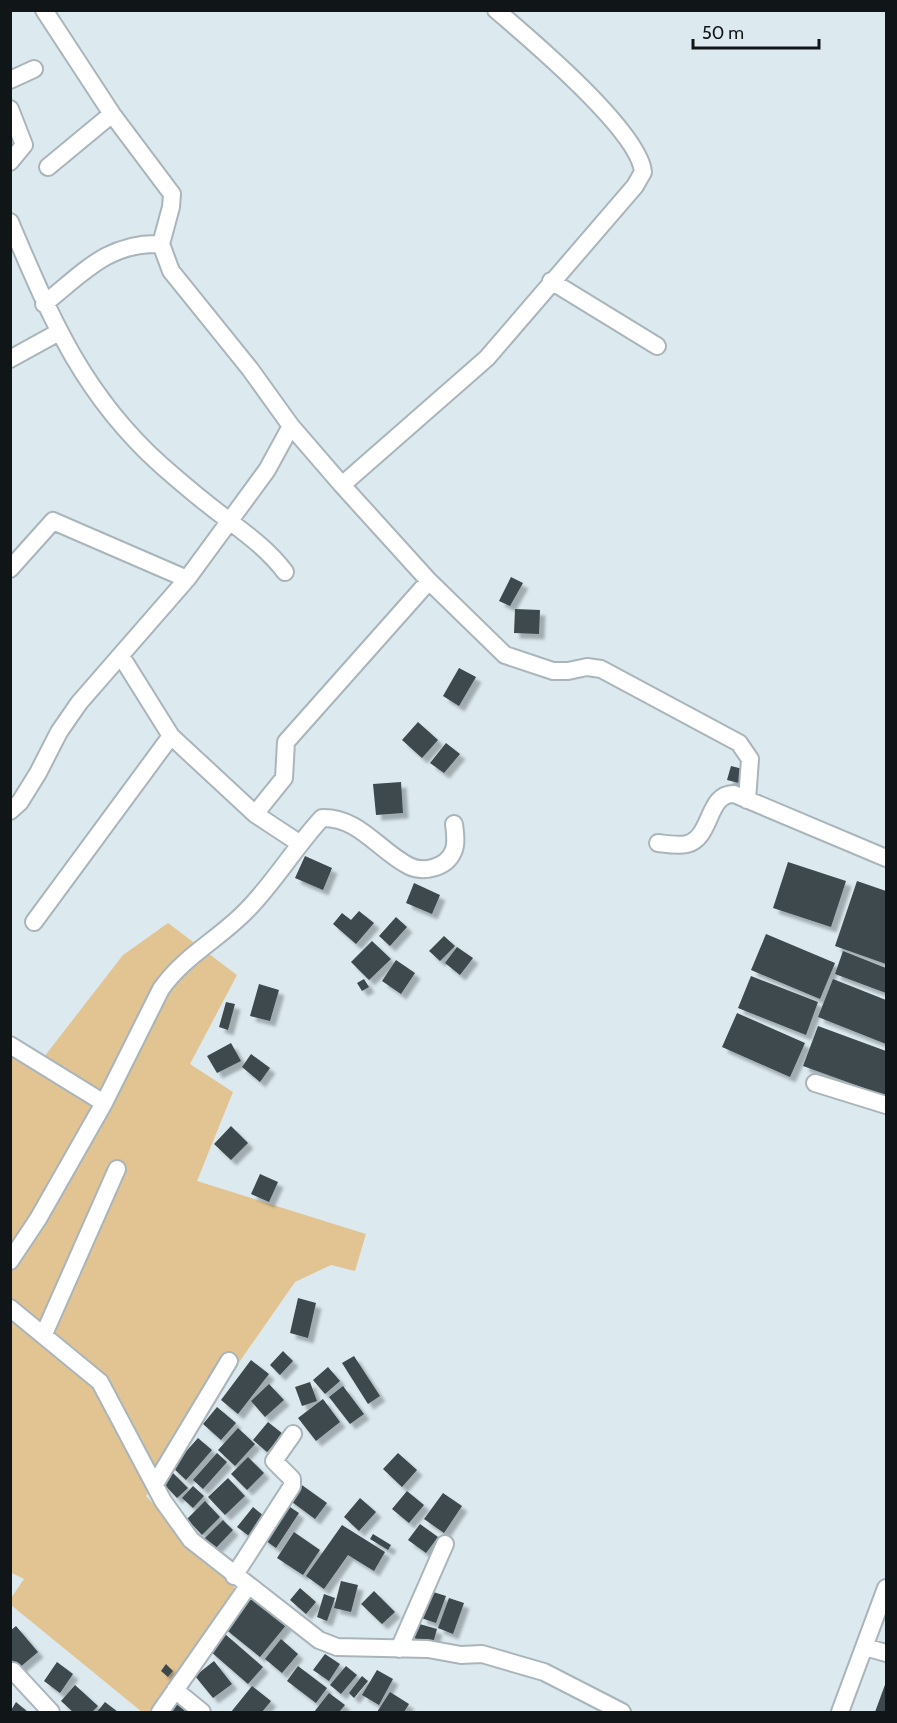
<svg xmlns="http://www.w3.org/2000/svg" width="897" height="1723" font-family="Cabin,sans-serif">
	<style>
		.green { fill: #e1c492 }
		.building { fill: #3d484d; filter: url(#shadow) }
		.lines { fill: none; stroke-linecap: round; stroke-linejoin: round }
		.minor-casing { stroke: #a9b5bb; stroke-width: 20 }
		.minor { stroke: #fff; stroke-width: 16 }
	</style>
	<defs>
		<filter id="shadow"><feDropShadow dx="5.5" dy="5.5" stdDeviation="1.5" flood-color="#0004"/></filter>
	</defs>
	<rect width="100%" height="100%" fill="#dceaf0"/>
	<path class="green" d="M 168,923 L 237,975 L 190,1064 L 233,1092 L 197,1181 L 366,1234 L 355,1271 L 331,1265 L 295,1282 L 146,1496 L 235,1588 L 149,1712 L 142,1712 L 11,1605 L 11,1598 L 24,1579 L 10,1572 L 10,1040 L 44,1057 L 123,955 Z"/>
	<path class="building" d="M 511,577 L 523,583 L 510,606 L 499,601 Z
		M 515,609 L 540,610 L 539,634 L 514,633 Z
		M 459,668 L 476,677 L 459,706 L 443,696 Z
		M 418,722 L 438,740 L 422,758 L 402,740 Z
		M 446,743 L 460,754 L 444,773 L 430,763 Z
		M 731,766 L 743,769 L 739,783 L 727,780 Z
		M 401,782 L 403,813 L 376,815 L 373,784 Z
		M 305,856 L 332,868 L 323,890 L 295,878 Z
		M 788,862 L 846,881 L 831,927 L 773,908 Z
		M 857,881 L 886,891 L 886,964 L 835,946 Z
		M 414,883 L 440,895 L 432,914 L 406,903 Z
		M 359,911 L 374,923 L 356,944 L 333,924 L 342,913 L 351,920 Z
		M 396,917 L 407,927 L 390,946 L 379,936 Z
		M 766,934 L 835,963 L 820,999 L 751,970 Z
		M 444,936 L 455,946 L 440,961 L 429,951 Z
		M 372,941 L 391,959 L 369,980 L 351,962 Z
		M 457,947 L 473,958 L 460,975 L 445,963 Z
		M 843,951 L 886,968 L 886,993 L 835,974 Z
		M 396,960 L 415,973 L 401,994 L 382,981 Z
		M 751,976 L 818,1002 L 806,1035 L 738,1008 Z
		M 364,979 L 369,987 L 362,991 L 357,983 Z
		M 833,979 L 886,1000 L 886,1044 L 818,1017 Z
		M 259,984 L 279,990 L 270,1021 L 250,1016 Z
		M 226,1002 L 235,1004 L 228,1030 L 219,1027 Z
		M 737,1013 L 805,1043 L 790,1077 L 722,1047 Z
		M 818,1026 L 886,1051 L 886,1096 L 803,1066 Z
		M 231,1043 L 241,1061 L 217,1073 L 207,1056 Z
		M 251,1054 L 270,1068 L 260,1082 L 242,1067 Z
		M 231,1126 L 248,1143 L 231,1160 L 214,1144 Z
		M 260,1174 L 278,1182 L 269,1202 L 251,1194 Z
		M 298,1298 L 316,1303 L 308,1338 L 290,1333 Z
		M 283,1351 L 293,1361 L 280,1375 L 270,1365 Z
		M 354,1356 L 380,1396 L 368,1404 L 342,1363 Z
		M 251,1360 L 269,1374 L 238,1414 L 221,1400 Z
		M 328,1367 L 340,1381 L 325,1394 L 313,1380 Z
		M 310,1382 L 317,1401 L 302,1406 L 295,1387 Z
		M 269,1384 L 284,1400 L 265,1417 L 251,1401 Z
		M 343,1386 L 364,1414 L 350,1424 L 329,1397 Z
		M 323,1399 L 340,1422 L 316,1441 L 298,1418 Z
		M 217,1407 L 236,1423 L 221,1440 L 203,1424 Z
		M 268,1422 L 283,1434 L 267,1452 L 253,1440 Z
		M 238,1428 L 255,1444 L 235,1466 L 218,1450 Z
		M 198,1438 L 212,1450 L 186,1480 L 172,1467 Z
		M 217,1453 L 227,1462 L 203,1489 L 193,1480 Z
		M 398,1453 L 417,1470 L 402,1487 L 383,1469 Z
		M 248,1457 L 264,1473 L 247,1490 L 231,1474 Z
		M 171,1471 L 188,1488 L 177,1498 L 161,1481 Z
		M 228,1478 L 245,1496 L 225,1515 L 208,1497 Z
		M 299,1483 L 327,1503 L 315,1519 L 288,1499 Z
		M 193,1486 L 204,1496 L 193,1508 L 182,1498 Z
		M 407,1491 L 424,1505 L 409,1523 L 392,1509 Z
		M 443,1493 L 462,1506 L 444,1533 L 424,1519 Z
		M 360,1498 L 376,1512 L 359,1531 L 344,1517 Z
		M 205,1501 L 220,1517 L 202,1535 L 187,1519 Z
		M 284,1503 L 299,1513 L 276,1548 L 262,1538 Z
		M 253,1507 L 265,1517 L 249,1536 L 237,1527 Z
		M 223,1520 L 233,1530 L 214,1550 L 203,1540 Z
		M 420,1524 L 438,1537 L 426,1553 L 408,1540 Z
		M 342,1525 L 385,1552 L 374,1571 L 348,1555 L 324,1589 L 306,1576 Z
		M 294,1532 L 320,1550 L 303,1575 L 277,1558 Z
		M 373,1534 L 391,1545 L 388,1550 L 370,1539 Z
		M 341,1581 L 358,1585 L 351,1612 L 334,1608 Z
		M 300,1588 L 316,1602 L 306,1614 L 290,1600 Z
		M 374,1591 L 395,1612 L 382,1624 L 361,1604 Z
		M 430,1591 L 446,1596 L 436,1623 L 421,1618 Z
		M 324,1594 L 335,1598 L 327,1621 L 317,1617 Z
		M 251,1595 L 287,1624 L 260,1657 L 224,1628 Z
		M 449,1598 L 464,1603 L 453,1634 L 438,1628 Z
		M 416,1623 L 437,1629 L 433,1643 L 413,1638 Z
		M 16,1626 L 38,1652 L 19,1668 L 10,1658 L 10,1631 Z
		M 225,1634 L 263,1667 L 248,1684 L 210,1651 Z
		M 281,1639 L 298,1654 L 282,1673 L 265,1659 Z
		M 325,1654 L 340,1664 L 329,1681 L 313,1670 Z
		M 214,1661 L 232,1684 L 213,1698 L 195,1676 Z
		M 57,1662 L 73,1674 L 60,1693 L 44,1681 Z
		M 166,1664 L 173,1671 L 168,1677 L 161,1671 Z
		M 298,1666 L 327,1688 L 316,1703 L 287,1681 Z
		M 346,1666 L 357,1675 L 341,1694 L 330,1685 Z
		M 377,1670 L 393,1679 L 379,1705 L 362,1695 Z
		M 362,1676 L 368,1681 L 354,1698 L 349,1693 Z
		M 886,1682 L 886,1712 L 875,1712 Z
		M 75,1685 L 98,1706 L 92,1712 L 73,1712 L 61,1701 Z
		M 252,1686 L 271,1701 L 262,1712 L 231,1712 Z
		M 390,1692 L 409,1704 L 404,1712 L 377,1712 Z
		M 329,1693 L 345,1705 L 339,1712 L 314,1712 Z
		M 16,1702 L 28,1712 L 10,1712 Z
		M 105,1702 L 118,1712 L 97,1712 Z
		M 174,1702 L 187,1712 L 164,1712 Z"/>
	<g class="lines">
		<g class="minor-casing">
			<path id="minor" d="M 44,10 L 112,114 L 172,194 L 171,207 L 161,244 L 171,271 L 250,369 L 291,426 L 342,485 L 429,581 L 505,655 L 553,671 L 568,671 L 587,667 L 601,669 L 739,743 L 750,759 L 747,800
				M 10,80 L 34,69
				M 10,109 L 24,145 L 10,162
				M 48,167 L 112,114
				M 10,222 C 50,316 82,394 161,465 C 177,479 193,493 210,506 C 236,527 265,545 285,572
				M 551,281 L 657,346
				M 44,304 C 83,273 108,242 161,244
				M 10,359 L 59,332
				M 342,485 L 487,358 L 635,186 L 643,172 C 639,131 529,38 496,10
				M 10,569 L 53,521 L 187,579
				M 121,656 L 171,736 L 255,814 L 299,843
				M 10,811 L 20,802 L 38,773 L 59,732 L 79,703 L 187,579 L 267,470 L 291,426
				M 255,814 L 284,778 L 286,742 L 429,581
				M 658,843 C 667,844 678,846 687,844 C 712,838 707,793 734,794 L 886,858
				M 34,922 L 171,736
				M 10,1045 L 104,1103
				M 815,1083 L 886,1105
				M 10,1261 L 38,1219 L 104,1103 L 161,989 C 184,956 219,939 246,911 C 274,883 295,847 322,818 C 359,817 378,850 409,866 C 423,873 446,868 453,852 C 457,844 455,833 454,824
				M 10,1308 L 100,1382 L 163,1501 L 191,1540 L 319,1640 L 337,1647 L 428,1649 L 461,1655 L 482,1654 L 544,1672 L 622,1712
				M 44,1334 L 117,1169
				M 155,1484 L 229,1361
				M 234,1576 L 292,1486 L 292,1479 L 274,1461 L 293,1434
				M 865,1647 L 886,1653
				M 399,1649 L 445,1544
				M 10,1674 L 13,1671 L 51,1712
				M 175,1690 L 202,1712
				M 160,1712 L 248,1586
				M 840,1712 L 886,1588"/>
		</g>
		<use href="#minor" class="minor"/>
	</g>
	<rect width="897" height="1723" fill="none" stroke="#101517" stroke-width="24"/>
	<path d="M693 39v9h126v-9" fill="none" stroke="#101517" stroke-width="3"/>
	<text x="702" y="39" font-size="18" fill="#101517" stroke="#dceaf0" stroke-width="4.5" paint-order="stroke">50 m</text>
</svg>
